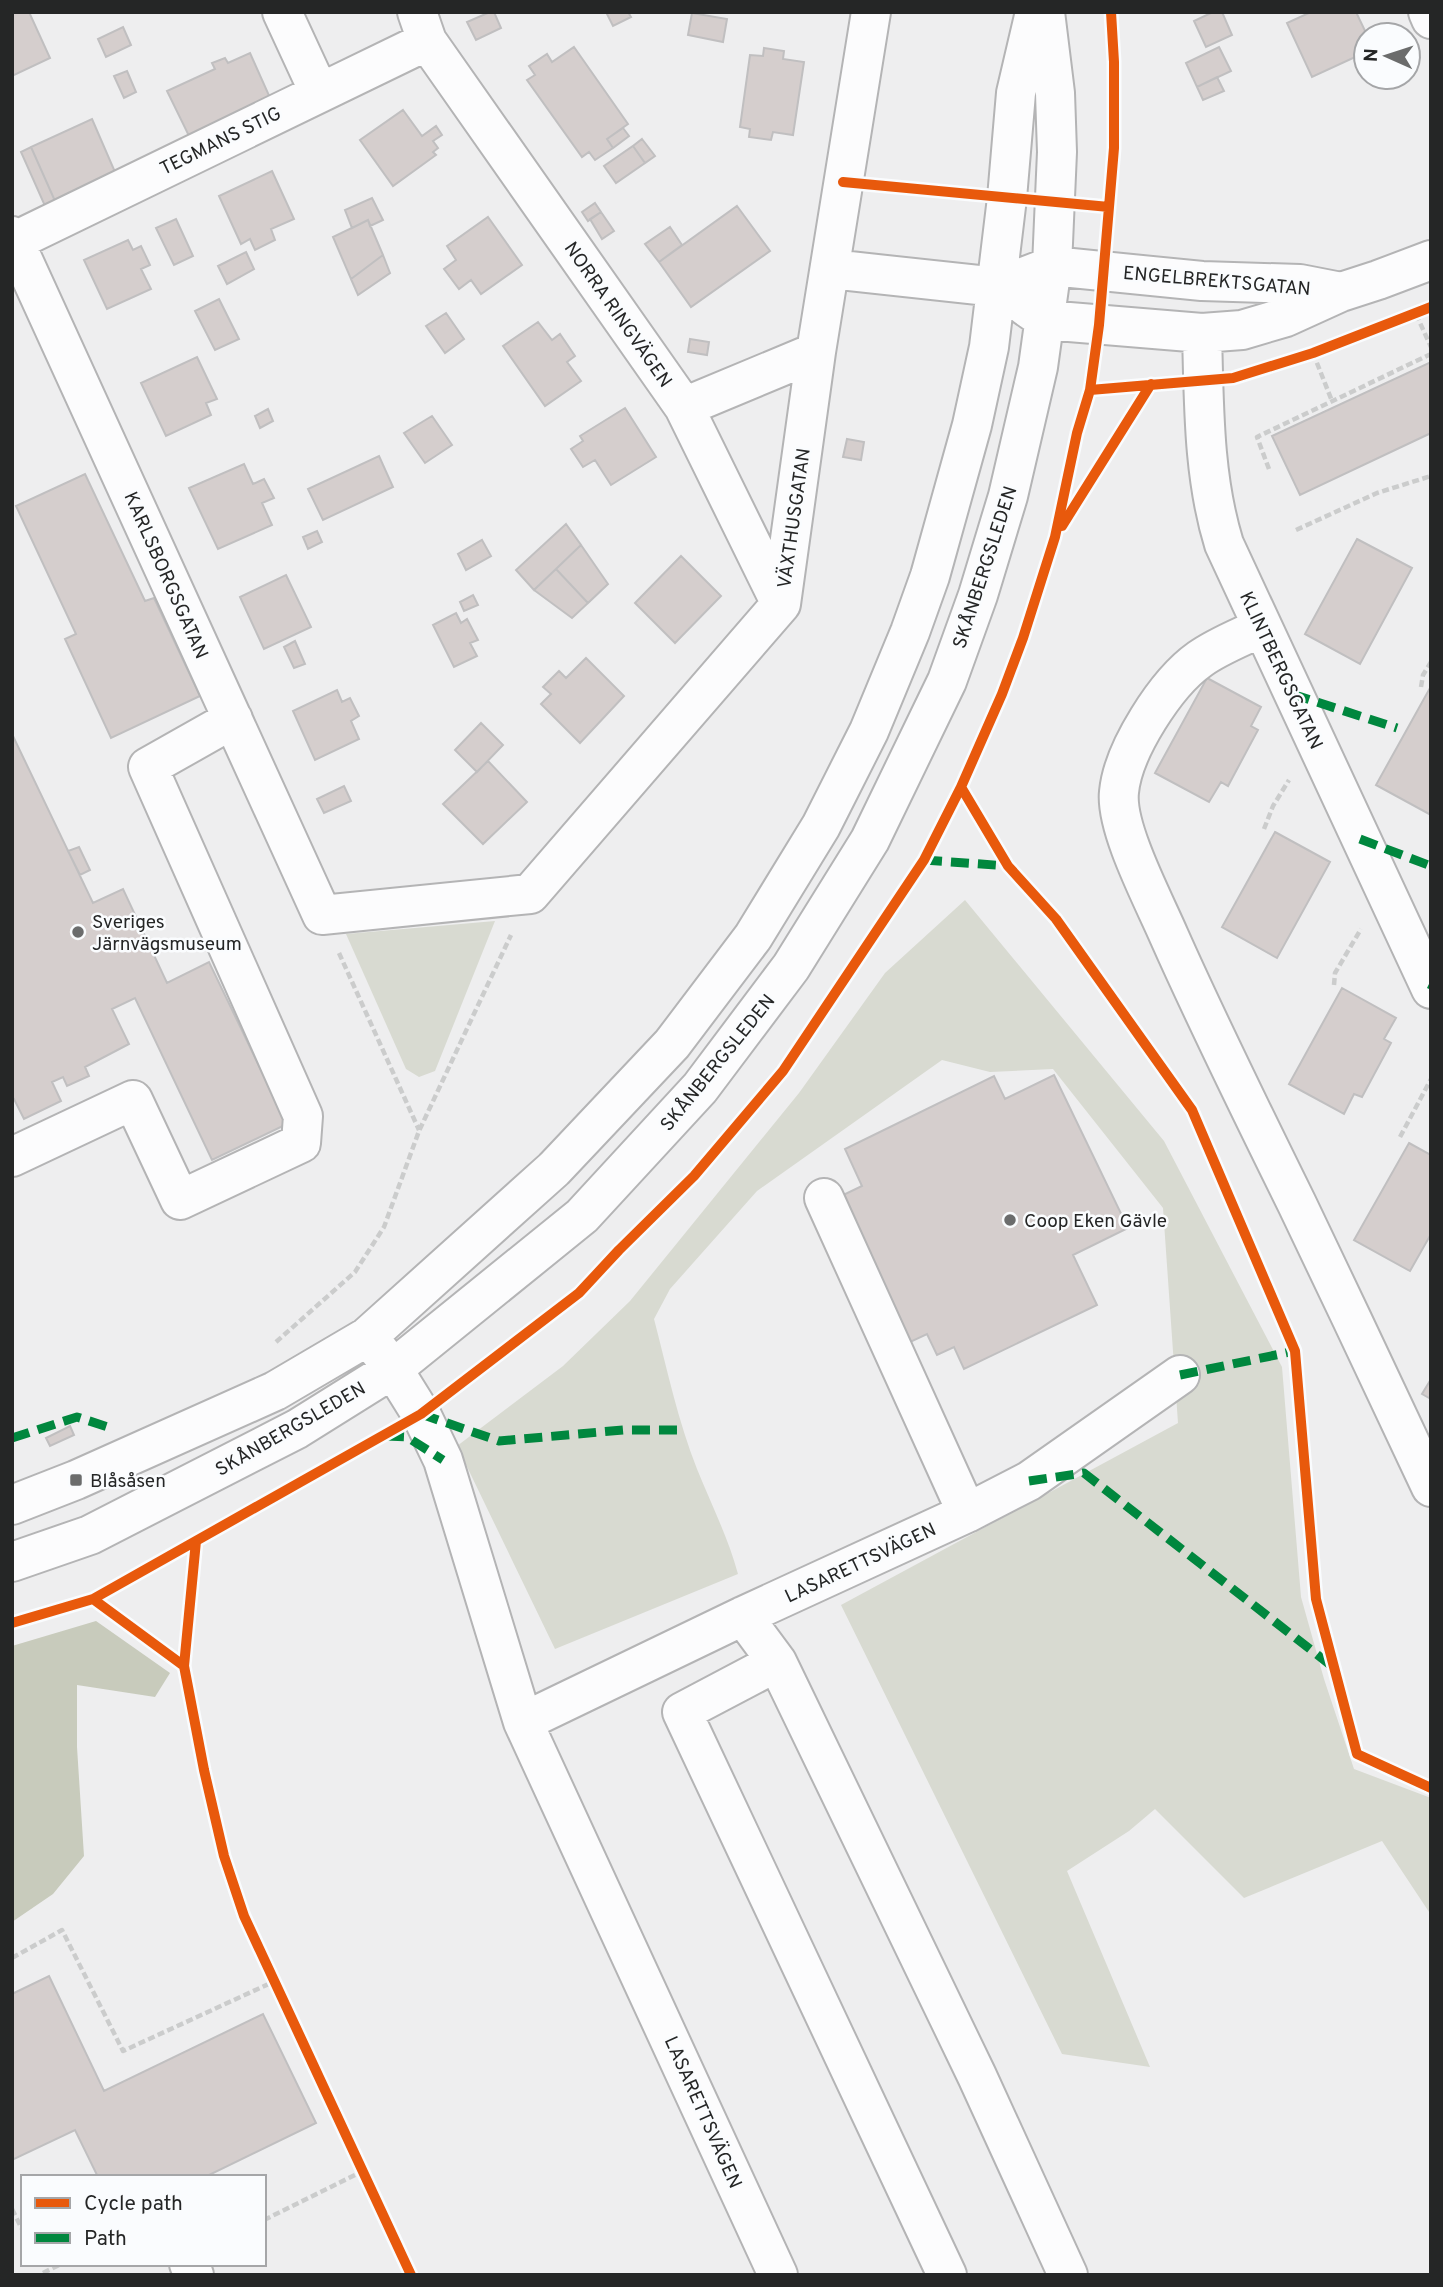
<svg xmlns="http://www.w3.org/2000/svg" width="1443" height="2287" font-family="Overpass,sans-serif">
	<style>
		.green { fill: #d8dad1 }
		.forest { fill: #c8cbbc }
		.building { fill: #d5cecd; stroke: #c0bfc0; stroke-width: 2 }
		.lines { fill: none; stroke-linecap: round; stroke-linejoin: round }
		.minor-casing { stroke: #b4b4b5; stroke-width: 42 }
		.path { stroke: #cbcccc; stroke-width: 4.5; stroke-dasharray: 7 3.5; stroke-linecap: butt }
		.minor { stroke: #fcfcfd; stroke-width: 38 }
		.quiet { stroke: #00873e; stroke-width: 9; stroke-dasharray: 18 9; stroke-linecap: butt }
		.cycleway-casing { stroke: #fafcfe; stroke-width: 15 }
		.cycleway { stroke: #e8590c; stroke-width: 10 }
		.poi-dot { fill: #6b6c6c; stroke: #fafcfe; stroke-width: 2.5 }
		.labels { text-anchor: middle; stroke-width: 5; stroke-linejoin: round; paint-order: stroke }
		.street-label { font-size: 19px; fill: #252626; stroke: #fafcfe }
		.poi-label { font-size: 19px; fill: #252626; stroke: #fafcfe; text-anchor: start }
	</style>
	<rect width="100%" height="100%" fill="#eeeeef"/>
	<path class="green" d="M 965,900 L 1164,1141 L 1282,1367 L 1301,1597 L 1324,1679 L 1354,1769 L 1431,1798 L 1431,1915 L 1382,1841 L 1244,1898 L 1155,1809 L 1129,1831 L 1067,1871 L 1150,2067 L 1062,2054 L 841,1605 L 1178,1423 L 1163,1208 L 1053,1069 L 990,1072 L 942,1060 L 757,1191 L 670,1289 L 654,1319 C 667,1369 678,1421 697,1469 C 711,1504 728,1537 738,1574 L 555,1649 L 457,1446 L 563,1366 L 630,1301 L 799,1093 L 885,973 Z
		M 495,921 L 435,1071 L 419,1077 L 406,1069 L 346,934 Z"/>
	<path class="forest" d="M 96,1621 L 170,1673 L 155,1697 L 77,1685 L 77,1747 L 84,1856 L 53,1894 L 12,1922 L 12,1646 Z"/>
	<path class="building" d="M 12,12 L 29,12 L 50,58 L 12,76 Z
		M 490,12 L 494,12 L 501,28 L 476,40 L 467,22 Z
		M 606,12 L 628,12 L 631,17 L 613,26 Z
		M 1213,12 L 1222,12 L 1232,35 L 1206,47 L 1194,21 Z
		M 1311,12 L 1356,12 L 1367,35 L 1366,52 L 1312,77 L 1287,23 Z
		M 692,13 L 727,19 L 723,42 L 688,35 Z
		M 123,27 L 131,45 L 106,57 L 98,39 Z
		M 574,47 L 628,124 L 607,139 L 613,148 L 595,160 L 589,152 L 582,157 L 527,80 L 535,75 L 529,66 L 547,54 L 552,62 Z
		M 1219,47 L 1231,71 L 1197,87 L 1186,63 Z
		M 764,48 L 784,51 L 783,59 L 804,62 L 793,135 L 773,132 L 771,140 L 749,137 L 750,129 L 740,127 L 750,55 L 763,56 Z
		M 250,53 L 271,100 L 190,138 L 167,91 L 215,69 L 212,63 L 225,58 L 228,63 Z
		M 127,71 L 136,92 L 124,98 L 114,76 Z
		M 1217,77 L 1224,91 L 1203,100 L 1197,87 Z
		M 403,110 L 422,136 L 436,126 L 442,135 L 433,141 L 438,148 L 433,152 L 436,155 L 393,186 L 360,140 Z
		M 92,119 L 115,172 L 55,201 L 31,147 Z
		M 623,128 L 629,136 L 613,148 L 607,139 Z
		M 642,139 L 655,156 L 645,163 L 633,146 Z
		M 633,146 L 645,163 L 616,183 L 604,166 Z
		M 31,147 L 55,201 L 45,206 L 21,152 Z
		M 272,171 L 294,219 L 271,229 L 275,240 L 255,250 L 250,239 L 241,244 L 219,196 Z
		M 372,198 L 383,220 L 370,226 L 368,220 L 352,228 L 345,210 Z
		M 595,203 L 601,212 L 588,221 L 582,212 Z
		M 737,206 L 770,251 L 691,307 L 659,262 Z
		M 601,212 L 614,231 L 602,239 L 590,219 Z
		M 488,217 L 522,265 L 481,294 L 471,280 L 459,289 L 444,269 L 456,260 L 447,246 Z
		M 176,219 L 193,256 L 174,265 L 156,228 Z
		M 368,220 L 383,255 L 351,279 L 333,237 Z
		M 670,227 L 682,245 L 659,262 L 645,244 Z
		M 128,240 L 133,250 L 141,246 L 150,265 L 141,269 L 151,289 L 107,309 L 84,260 Z
		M 246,252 L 254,269 L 227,284 L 218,266 Z
		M 383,255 L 390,273 L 358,295 L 351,279 Z
		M 219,299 L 239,339 L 215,350 L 195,311 Z
		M 446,313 L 464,339 L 445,353 L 426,326 Z
		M 538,322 L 552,340 L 560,334 L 575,356 L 567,362 L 581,381 L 545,406 L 503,346 Z
		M 690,339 L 709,342 L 707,355 L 688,352 Z
		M 197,357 L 217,399 L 206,403 L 211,415 L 166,436 L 141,383 Z
		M 1431,362 L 1431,433 L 1300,495 L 1272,436 Z
		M 625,408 L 656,457 L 611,485 L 595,460 L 583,467 L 571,449 L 583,441 L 580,436 Z
		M 268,409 L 273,421 L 260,428 L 255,416 Z
		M 432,416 L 452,445 L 425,463 L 404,433 Z
		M 847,439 L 864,442 L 861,460 L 843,457 Z
		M 379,456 L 393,487 L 323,520 L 308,489 Z
		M 244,464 L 253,484 L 264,479 L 274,498 L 262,503 L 272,525 L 218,549 L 189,488 Z
		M 85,474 L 145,601 L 154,598 L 200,696 L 111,738 L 65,639 L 76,634 L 16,506 Z
		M 566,524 L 581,545 L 534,590 L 516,570 Z
		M 317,531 L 322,542 L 308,549 L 303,537 Z
		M 1357,539 L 1412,568 L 1360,664 L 1305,634 Z
		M 482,540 L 491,556 L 466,570 L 458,554 Z
		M 581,545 L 608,584 L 588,603 L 556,569 Z
		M 681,556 L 721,596 L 675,643 L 635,603 Z
		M 556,569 L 588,603 L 572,618 L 534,590 Z
		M 286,575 L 311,627 L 264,649 L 240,597 Z
		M 473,595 L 478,605 L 464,611 L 460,602 Z
		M 456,613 L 461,623 L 467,619 L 478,640 L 470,643 L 477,656 L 454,667 L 433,625 Z
		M 295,641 L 305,664 L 294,668 L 284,647 Z
		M 586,658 L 624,696 L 580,743 L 541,704 L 551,694 L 543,687 L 559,671 L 566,678 Z
		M 1207,678 L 1261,707 L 1251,726 L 1258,730 L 1228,786 L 1221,782 L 1209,802 L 1155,773 Z
		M 1430,688 L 1431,688 L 1431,815 L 1376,785 Z
		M 337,690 L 342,702 L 350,698 L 359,716 L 351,721 L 359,739 L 315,760 L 293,711 Z
		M 481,723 L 503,745 L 477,772 L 455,750 Z
		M 12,734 L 93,903 L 123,889 L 167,983 L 209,962 L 287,1124 L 212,1160 L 135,998 L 112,1009 L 129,1044 L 85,1067 L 89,1076 L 67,1086 L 63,1077 L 52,1082 L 61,1101 L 24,1119 L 14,1099 L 12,1100 Z
		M 488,761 L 527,802 L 483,844 L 443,804 Z
		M 344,786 L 351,801 L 324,813 L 317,799 Z
		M 1275,832 L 1330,862 L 1277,958 L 1222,927 Z
		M 79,847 L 90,870 L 80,875 L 68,851 Z
		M 1342,988 L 1396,1018 L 1384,1039 L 1391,1043 L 1362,1097 L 1354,1094 L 1344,1114 L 1289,1084 Z
		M 1054,1075 L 1128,1228 L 1073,1255 L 1097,1305 L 964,1369 L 954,1347 L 937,1355 L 927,1334 L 908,1343 L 837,1198 L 862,1186 L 845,1149 L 994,1076 L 1005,1099 Z
		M 1409,1143 L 1431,1155 L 1431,1234 L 1410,1271 L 1354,1240 Z
		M 1431,1379 L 1431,1399 L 1422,1394 Z
		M 70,1426 L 74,1435 L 50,1446 L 46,1438 Z
		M 49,1976 L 104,2091 L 263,2014 L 316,2123 L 205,2177 L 98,2177 L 75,2130 L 12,2160 L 12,1994 Z"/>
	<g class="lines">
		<g class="minor-casing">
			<path id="minor" d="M 282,12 L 319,92
				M 417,12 L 427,41 L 684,407 L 781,604
				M 1428,12 L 1431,19
				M 12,236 L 322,915 L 530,894 L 781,604 L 816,352 L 871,12
				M 15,241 L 427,41
				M 831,269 L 997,287 L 1052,266 L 1202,281 L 1300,284 L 1341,292
				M 1025,306 L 1045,320 L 1202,333 L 1242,330 L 1286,317 L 1341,292 L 1378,280 L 1431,260
				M 1202,333 C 1204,404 1203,476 1224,544 L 1431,989
				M 684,407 L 816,352
				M 1262,627 C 1242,637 1218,646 1200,659 C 1166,683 1123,750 1119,792 C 1115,828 1154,901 1169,936 C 1209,1026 1253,1115 1297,1204 C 1342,1298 1387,1393 1431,1487
				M 12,1157 L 133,1100 L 180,1200 L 301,1143 L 303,1116 L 148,767 L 233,719
				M 824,1198 L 967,1513
				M 377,1348 L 393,1369 L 421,1414 L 443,1460 L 523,1722 L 778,2275
				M 12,1505 L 76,1480 L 275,1391 L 367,1337 L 554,1169 L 672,1044 L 753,937 L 821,826 L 869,731 L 910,632 L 930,576 L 972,425 L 989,347 L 1007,198 L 1016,93 L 1035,12
				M 12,1562 L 90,1535 L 297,1429 L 393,1369 L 582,1216 L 700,1088 L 791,967 L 870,840 L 947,681 L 978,595 L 1008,496 L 1038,367 L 1052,266 L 1057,152 L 1055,93 L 1045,12
				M 743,1616 L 777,1662 L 977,2076 L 1068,2275
				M 777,1662 L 682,1712 L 947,2275
				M 523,1722 L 743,1616 L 967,1513 L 1029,1481 L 1180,1375
				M 189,2264 L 194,2275"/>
		</g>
		<path class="path" d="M 1416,314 L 1431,347
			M 1313,353 L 1332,401
			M 1269,469 L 1257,437 L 1431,354
			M 1296,530 L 1377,493 L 1431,476
			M 1421,687 L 1423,675 L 1431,662
			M 1264,829 L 1273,806 L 1289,780
			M 339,953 L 419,1130
			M 1334,985 L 1335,973 L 1361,929
			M 1400,1137 L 1431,1079
			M 276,1342 L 355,1272 L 384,1227 L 419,1131 L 511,935
			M 12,1958 L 62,1930 L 123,2051 L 273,1982
			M 12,2209 L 23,2231
			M 264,2220 L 361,2172
			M 43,2273 L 61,2264"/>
		<use href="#minor" class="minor"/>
		<path class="quiet" d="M 1292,694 L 1397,728
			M 1360,839 L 1431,866
			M 924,860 L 1008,866
			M 1429,984 L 1431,985
			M 1180,1375 L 1295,1351
			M 421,1414 L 499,1441 L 623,1430 L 683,1430
			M 386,1436 L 407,1437 L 443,1460
			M 12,1438 L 77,1417 L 108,1427
			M 1029,1481 L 1084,1473 L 1333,1667"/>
		<g class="cycleway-casing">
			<path id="cycleway" d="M 843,182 L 1109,207
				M 1090,390 L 1233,378 L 1313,353 L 1431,307
				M 1062,526 L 1151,384
				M 961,787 L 1008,866 L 1056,919 L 1192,1110 L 1295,1351 L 1316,1599 L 1357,1754 L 1431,1788
				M 93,1599 L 184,1666 L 204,1770 L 224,1856 L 244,1916 L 411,2275
				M 12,1623 L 93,1599 L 421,1414 L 579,1293 L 619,1250 L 694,1176 L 783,1071 L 924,860 L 961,787 L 1002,694 L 1023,638 L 1055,537 L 1077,433 L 1090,390 L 1099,325 L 1114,148 L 1114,62 L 1111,12
				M 184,1666 L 196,1541"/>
		</g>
		<use href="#cycleway" class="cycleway"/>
	</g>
	<g class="poi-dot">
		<circle cx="78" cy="932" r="7"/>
		<circle cx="1010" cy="1220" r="7"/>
		<rect x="69" y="1473" width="14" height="14" rx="3.5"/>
	</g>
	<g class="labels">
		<g class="street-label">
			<text transform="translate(220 140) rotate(-26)" y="7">TEGMANS STIG</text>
			<text transform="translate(1217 280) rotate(5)" y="7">ENGELBREKTSGATAN</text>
			<text transform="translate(619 314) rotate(55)" y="7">NORRA RINGVÄGEN</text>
			<text transform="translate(793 518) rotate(-82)" y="7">VÄXTHUSGATAN</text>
			<text transform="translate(984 567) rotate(-72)" y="7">SKÅNBERGSLEDEN</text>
			<text transform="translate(167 575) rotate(66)" y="7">KARLSBORGSGATAN</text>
			<text transform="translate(1282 670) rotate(65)" y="7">KLINTBERGSGATAN</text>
			<text transform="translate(717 1062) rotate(-51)" y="7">SKÅNBERGSLEDEN</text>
			<text transform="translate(290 1428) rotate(-30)" y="7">SKÅNBERGSLEDEN</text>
			<text transform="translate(860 1562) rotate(-25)" y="7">LASARETTSVÄGEN</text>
			<text transform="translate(704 2112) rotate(66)" y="7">LASARETTSVÄGEN</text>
		</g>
		<g class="poi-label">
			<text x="92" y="928">Sveriges<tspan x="92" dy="22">Järnvägsmuseum</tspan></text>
			<text x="1024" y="1227">Coop Eken Gävle</text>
			<text x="90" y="1487">Blåsåsen</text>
		</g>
	</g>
	<rect width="1443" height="2287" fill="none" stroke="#252626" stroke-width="28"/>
	<rect x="21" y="2175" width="245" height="91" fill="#fafcfe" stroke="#a5a6a8" stroke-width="2"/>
	<rect x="35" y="2198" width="35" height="10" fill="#e8590c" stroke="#a5a6a8" stroke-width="2"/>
	<text x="84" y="2210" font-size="21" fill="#252626">Cycle path</text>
	<rect x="35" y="2233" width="35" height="10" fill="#00873e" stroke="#a5a6a8" stroke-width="2"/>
	<text x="84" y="2245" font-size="21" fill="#252626">Path</text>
	<g transform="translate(1387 56) rotate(273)"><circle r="33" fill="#fafcfe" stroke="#a5a6a8" stroke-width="2"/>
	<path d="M0-5L12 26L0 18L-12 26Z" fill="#6b6c6c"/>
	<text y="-10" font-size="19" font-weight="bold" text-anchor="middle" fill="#252626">N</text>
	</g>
</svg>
